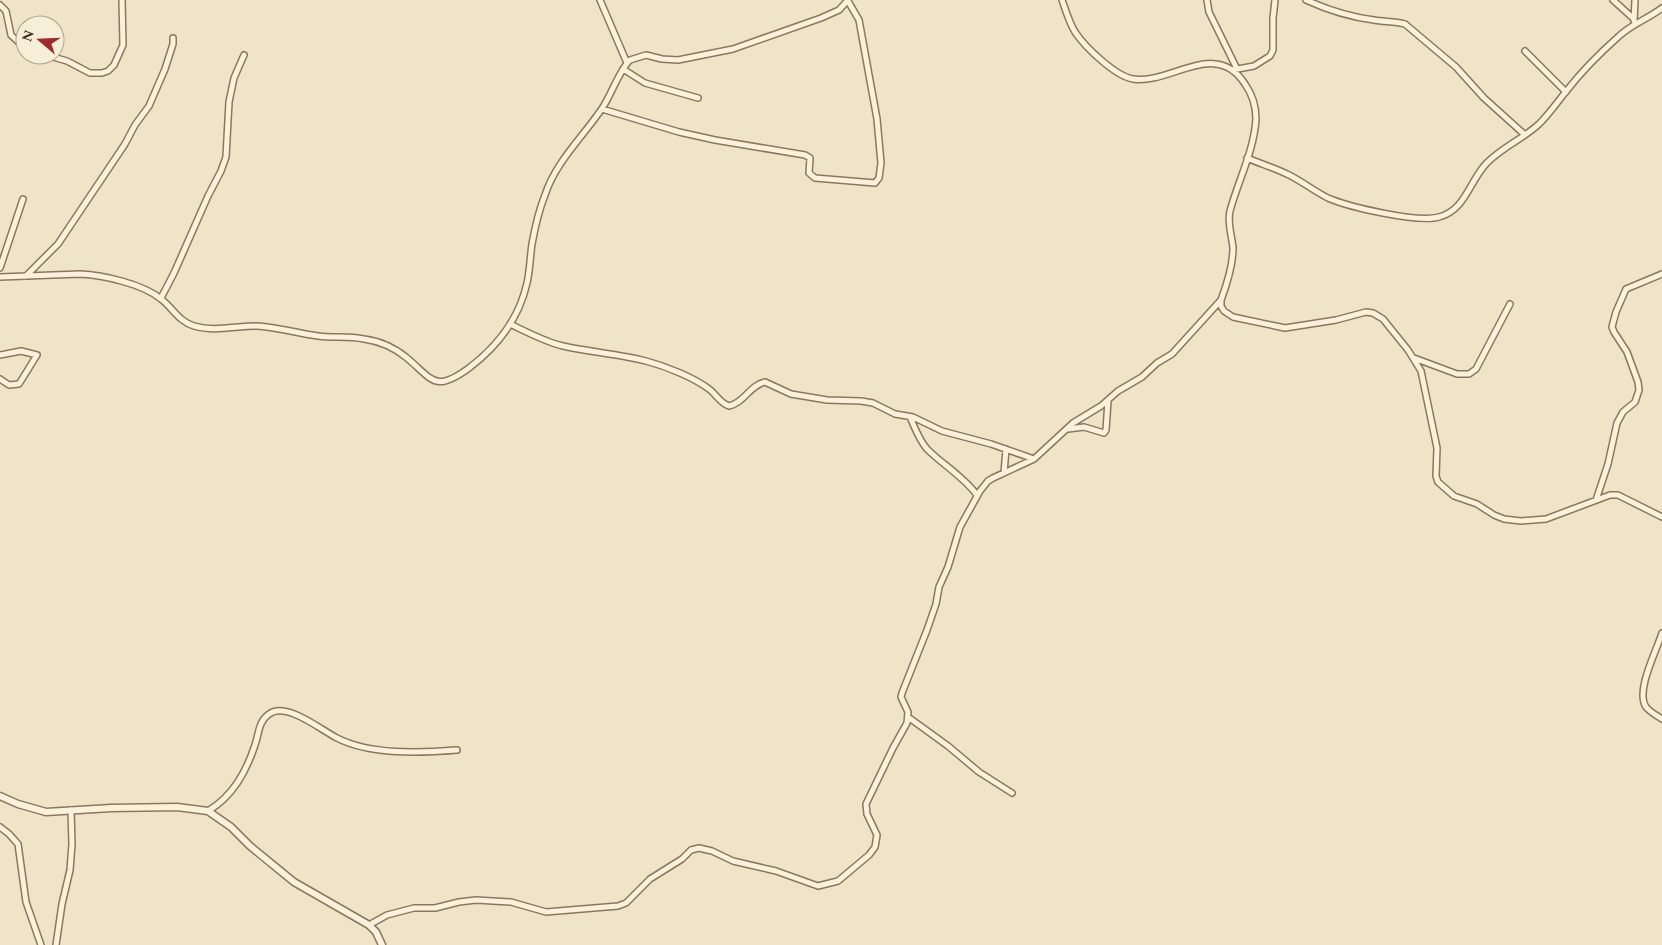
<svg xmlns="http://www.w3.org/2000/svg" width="1662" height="945" font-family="Spectral,serif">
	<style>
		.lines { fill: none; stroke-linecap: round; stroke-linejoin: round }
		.minor-casing { stroke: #8d765c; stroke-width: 8 }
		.tertiary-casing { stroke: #8d765c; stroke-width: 9 }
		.minor { stroke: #faf1dc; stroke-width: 5 }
		.tertiary { stroke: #faf1dc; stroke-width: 6 }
	</style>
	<rect width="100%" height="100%" fill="#f0e4c8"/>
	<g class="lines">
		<g class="minor-casing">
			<path id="minor" d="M 600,0 L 627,63
				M 1062,0 C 1066,11 1069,22 1075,32 C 1085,47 1115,76 1133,79 C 1170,85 1216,38 1245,84 C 1252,94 1256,106 1256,119 C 1254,151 1238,181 1230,211 C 1227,223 1232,236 1233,248 C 1233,266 1227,284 1221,300 L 1221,306 L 1224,311 L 1233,317 L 1285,328 L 1336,320 L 1366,312 L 1373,313 L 1383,319 L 1408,350 L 1421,371 L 1437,448 L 1436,476 L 1438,482 L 1454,496 L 1477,504 L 1494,515 L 1504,519 L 1521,521 L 1546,519 L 1610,495 L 1618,495 L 1662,517
				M 1207,0 L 1209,12 L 1237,69
				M 1306,0 C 1328,10 1350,17 1374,20 C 1384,22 1394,21 1405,24 L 1456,67 L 1484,98 L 1525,135
				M 1613,0 L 1634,19
				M 0,5 L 6,11 L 11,35 L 25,48
				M 1634,21 L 1635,0
				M 1525,51 L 1566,92
				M 46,55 L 67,61 L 90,73 L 102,73 L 108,71 L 114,65 L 123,45 L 122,0
				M 623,69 L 645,83 L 698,98
				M 1232,70 L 1254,66 L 1270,56 L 1273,50 L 1273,18 L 1275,0
				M 602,109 L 679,132 L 715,140 L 805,155 L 810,158 L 809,173 L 815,178 L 875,183 L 879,178 L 881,163 L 877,119 L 859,20 L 848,1
				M 1247,158 C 1261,164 1275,168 1289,175 C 1303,182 1314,191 1328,198 C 1349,207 1417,223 1439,217 C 1465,210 1469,183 1485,165 C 1499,149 1523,139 1539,124 C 1550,113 1558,101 1568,89 C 1583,70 1600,53 1618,37 C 1631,24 1648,19 1662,8
				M 0,268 L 23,199
				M 26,276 L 58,244 L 125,144 L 135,125 L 149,106 L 165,69 L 173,44 L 173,38
				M 0,277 L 80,274 C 103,275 143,284 161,299 C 173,308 178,321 194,326 C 215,332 235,326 256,326 C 277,327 297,333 318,336 C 333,338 349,336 364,339 C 379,341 395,348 407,358 C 433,380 435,393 469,368 C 498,346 519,319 527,283 C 530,270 530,257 532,244 C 535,227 539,210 545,195 C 556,161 584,136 603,107 C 612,93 619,71 630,60 L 646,55 L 662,59 L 678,60 L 733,49 L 821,18 L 839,10 L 848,0
				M 161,298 L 174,273 L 208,196 L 221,171 L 226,157 L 229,102 L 234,78 L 244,55
				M 510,324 C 527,332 545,342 563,346 C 590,352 619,354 646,361 C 665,366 693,377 709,389 C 716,394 720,403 729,406 C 744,403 750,385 765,382 L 791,394 L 827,400 L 861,401 L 873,403 L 895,414 L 913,417 L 942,431 L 991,444 L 1034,459
				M 0,355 L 21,351 L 37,355 L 19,384 L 9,385 L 0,379
				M 1414,358 L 1457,374 L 1469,374 L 1476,369 L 1510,304
				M 910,417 C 915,428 919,440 927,449 C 943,465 963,476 977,495
				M 1068,429 L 1084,427 L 1104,433 L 1106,430 L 1108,401
				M 1004,473 L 1006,449
				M 1596,500 L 1608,464 L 1617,423 L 1623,412 L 1635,402 L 1639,390 L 1638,382 L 1627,352 L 1614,332 L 1612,327 L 1616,312 L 1626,289 L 1662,274
				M 1662,633 C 1657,650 1635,691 1646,707 C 1650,712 1657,716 1662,719
				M 908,717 L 948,746 L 979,772 L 1012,793
				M 208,811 C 233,796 246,772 255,745 C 259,734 258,722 269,714 C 286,701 321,730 337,738 C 370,755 420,753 457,750
				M 0,827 L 9,834 L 18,844 L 26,902 L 41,945
				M 369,925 L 387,915 L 414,908 L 435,908 L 459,902 L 476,900 L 511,902 L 546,912 L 618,906 L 626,903 L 650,879 L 682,859 L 691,850 L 699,848 L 712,851 L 733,861 L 776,871 L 818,886 L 838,881 L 869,855 L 875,847 L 877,835 L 867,814 L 866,804 L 893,748 L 907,723 L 908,712 L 901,697 L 902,693 L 927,630 L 936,604 L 939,587 L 948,567 L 960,527 L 980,491 L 988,481 L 993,478 L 1034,459 L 1073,423 L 1101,406 L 1118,391 L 1142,377 L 1157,363 L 1172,354 L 1221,300
				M 56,945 L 62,904 L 70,870 L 72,844 L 71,810"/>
		</g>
		<g class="tertiary-casing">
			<path id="tertiary" d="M 0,796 L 18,804 L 46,812 L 111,808 L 177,807 L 208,811 L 231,827 L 250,846 L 294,882 L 369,925 L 376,932 L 382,945"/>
		</g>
		<use href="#minor" class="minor"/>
		<use href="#tertiary" class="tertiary"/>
	</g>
	<g transform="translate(40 40) rotate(289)"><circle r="24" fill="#f7eed8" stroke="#ada18e"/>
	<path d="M0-4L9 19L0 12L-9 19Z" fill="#9e2a2b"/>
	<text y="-8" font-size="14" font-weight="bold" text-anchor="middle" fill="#3d2e20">N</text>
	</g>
</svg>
